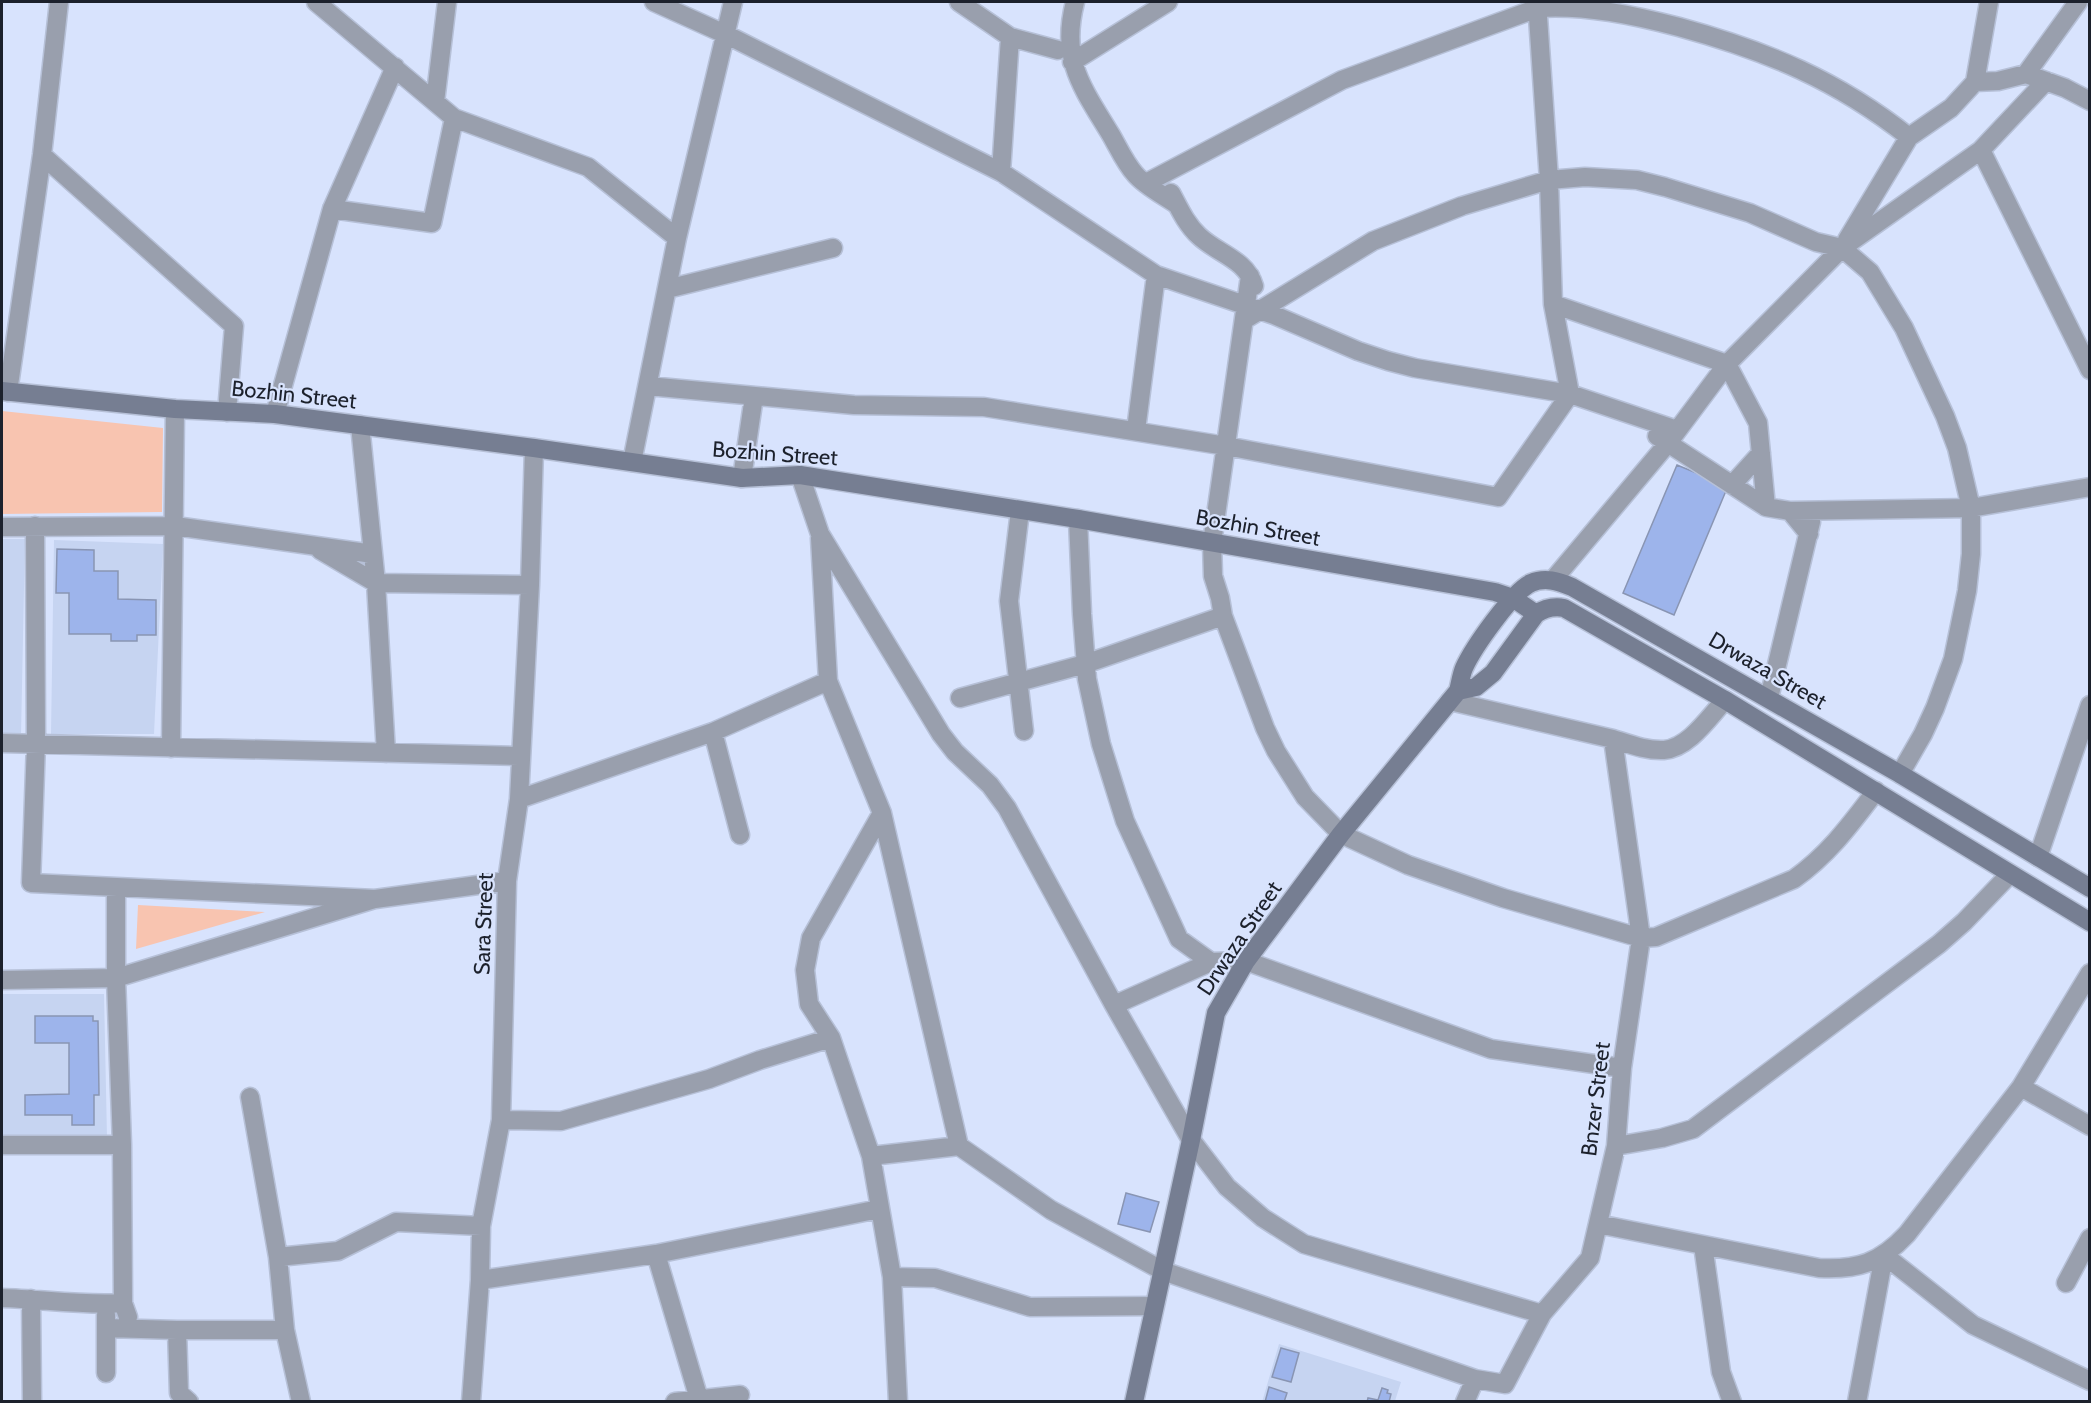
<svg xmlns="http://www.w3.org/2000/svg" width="2091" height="1403" font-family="Cabin,sans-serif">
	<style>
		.built { fill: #c6d4f1 }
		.green { fill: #f8c4b0 }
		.building { fill: #9db4eb; stroke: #8995b3; stroke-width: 1.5 }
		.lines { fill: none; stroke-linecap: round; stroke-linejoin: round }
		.street-casing { stroke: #b6c0d7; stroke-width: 21 }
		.secondary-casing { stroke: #b6c0d7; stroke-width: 21 }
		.street { stroke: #999fad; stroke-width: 18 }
		.secondary { stroke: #767e92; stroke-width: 18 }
		.labels { text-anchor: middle; stroke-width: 4.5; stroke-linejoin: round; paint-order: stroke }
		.street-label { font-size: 22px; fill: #1c212c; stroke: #d8e3fd }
	</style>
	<rect width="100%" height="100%" fill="#d8e3fd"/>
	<path class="built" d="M 2,539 L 25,539 L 21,735 L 2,734 Z
		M 54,540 L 163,544 L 154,734 L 51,734 Z
		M 2,994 L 104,994 L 107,1137 L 2,1135 Z
		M 1279,1344 L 1401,1382 L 1395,1401 L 1262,1402 Z"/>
	<path class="green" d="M 2,411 L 163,428 L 162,512 L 2,514 Z
		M 138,905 L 265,912 L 136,949 Z"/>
	<path class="building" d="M 1677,465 L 1728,486 L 1674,615 L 1623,593 Z
		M 57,549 L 94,550 L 94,571 L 118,571 L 118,599 L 156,600 L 156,635 L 137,635 L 137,641 L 111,641 L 111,634 L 69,634 L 69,593 L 56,593 Z
		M 35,1016 L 93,1016 L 93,1021 L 98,1021 L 99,1095 L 94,1095 L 94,1125 L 72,1125 L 72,1115 L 25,1115 L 25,1095 L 69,1094 L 69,1043 L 35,1043 Z
		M 1126,1193 L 1159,1202 L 1150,1232 L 1118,1224 Z
		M 1281,1348 L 1299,1353 L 1291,1382 L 1272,1377 Z
		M 1269,1387 L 1287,1393 L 1284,1402 L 1265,1402 Z
		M 1382,1388 L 1388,1390 L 1387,1393 L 1391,1394 L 1389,1402 L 1367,1402 L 1368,1398 L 1378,1400 Z"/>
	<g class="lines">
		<g class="street-casing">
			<path id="street" d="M 316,2 L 454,118 L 588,167 L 677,238
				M 654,2 L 727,35 L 1001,172 L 1156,275 L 1274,315 L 1358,351 L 1388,361 L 1415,368 L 1570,394 L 1677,430
				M 959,2 L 1010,37 L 1058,50
				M 1075,2 C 1060,60 1082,87 1111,135 C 1118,147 1125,163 1135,174 C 1145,186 1163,195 1176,204
				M 1537,2 L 1549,180 L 1553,304 L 1727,364 L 1758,423 L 1766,507 L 1790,511 L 1809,534
				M 1072,62 L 1168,2
				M 2026,74 L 2078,2
				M 1975,82 L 1989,2
				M 435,102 L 447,2
				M 1981,150 L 2090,370
				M 42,155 L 234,326 L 227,412
				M 1001,172 L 1010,37
				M 1146,183 L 1342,80 L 1538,8 C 1586,5 1633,15 1679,27 C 1767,51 1837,80 1909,137
				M 1171,193 C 1179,208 1186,224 1199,236 C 1218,254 1246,259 1254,286
				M 332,209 L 432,223 L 454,118
				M 1847,240 L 1909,137 L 1951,108 L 1975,82 L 1998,81 L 2026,74 L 2065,88 L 2090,101
				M 1250,276 L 1212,543 L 1213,576 L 1220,598 L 1223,616 L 1265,728 L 1276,751 L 1305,797 L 1341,834 L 1408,865 L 1503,898 L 1641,938 L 1656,937 L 1794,879 C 1829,854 1850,825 1876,791
				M 667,289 L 833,248
				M 1244,320 L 1373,241 L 1462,206 L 1549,180 L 1585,177 L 1637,180 L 1665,187 L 1750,213 L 1816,242 L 1842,248 L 1870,272 L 1904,328 L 1945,416 L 1957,448 L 1971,508 L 1971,554 L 1967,591 L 1953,659 L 1935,708 L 1923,734 L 1900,774
				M 648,386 L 854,405 L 984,407 L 1226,446 L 1498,497 L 1570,394 L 1553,304
				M 8,392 L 42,155 L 59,2
				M 275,414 L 332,209 L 395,67
				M 360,425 L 376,583 L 386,753
				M 1136,430 L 1156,275
				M 1657,436 L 1766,507
				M 632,462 L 677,238 L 733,2
				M 800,475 L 820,534 L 941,734 L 955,752 L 990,785 L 1007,808 L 1114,1005 L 1191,1140 L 1227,1187 L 1263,1218 L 1304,1244 L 1542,1314
				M 742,478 L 754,396
				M 1732,485 L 1761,453
				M 1020,511 L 1009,601 L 1024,731
				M 1790,511 L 1971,508 L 2090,487
				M 1078,519 L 1082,614 L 1087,679 L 1101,744 L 1125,821 L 1179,939 L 1211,962 L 1246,961 L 1491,1049 L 1622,1068
				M 35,526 L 36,743 L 31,883 L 375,899
				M 2,527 L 175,526 L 373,554
				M 820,538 L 828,681 L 882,813 L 959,1146
				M 320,550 L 376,583 L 530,585
				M 1553,580 L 1668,443 L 1727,364 L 1842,248 L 1981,150 L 2046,81
				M 960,698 L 1085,664 L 1223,616
				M 1769,698 L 1811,522
				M 1450,701 L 1613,739 C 1629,744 1647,751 1664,750 C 1689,748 1709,717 1725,700
				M 713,732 L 740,835
				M 2,743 L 519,756
				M 171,748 L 175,409
				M 519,799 L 713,732 L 828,681
				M 882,813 L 811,938 L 805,970 L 809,1004 L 831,1038 L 871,1156 L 892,1277 L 898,1402
				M 2038,857 L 2090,705
				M 116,887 L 116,978 L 375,899 L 507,881
				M 2,980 L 116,978 L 122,1145 L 123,1303 L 128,1317
				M 1114,1005 L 1211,962
				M 2021,1087 L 2090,1126
				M 501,1120 L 561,1121 L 709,1079 L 760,1060 L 831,1038
				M 2,1145 L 122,1145
				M 1616,1146 L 1662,1138 L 1693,1129 L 1939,944 L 1964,922 L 2010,874
				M 871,1156 L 959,1146 L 1051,1210 L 1163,1271 L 1475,1379
				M 1598,1224 L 1819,1268 C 1858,1270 1880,1263 1907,1234 L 2021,1087 L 2090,973
				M 1703,1245 L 1721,1372 L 1732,1402
				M 656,1254 L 699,1399
				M 278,1257 L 338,1251 L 396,1222 L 481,1226
				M 892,1277 L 935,1278 L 1030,1307 L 1154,1306
				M 480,1280 L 656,1254 L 879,1209
				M 2066,1283 L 2090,1238
				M 2,1298 C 42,1299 83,1306 123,1303
				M 31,1299 L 32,1402
				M 106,1328 L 177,1330 L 285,1330 L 278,1257 L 250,1097
				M 177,1330 L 179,1393 L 189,1402
				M 285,1330 L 301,1402
				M 106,1373 L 106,1315
				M 471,1402 L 480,1280 L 481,1226 L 501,1120 L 507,881 L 519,799 L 530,585 L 534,448
				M 675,1402 L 740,1395
				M 1465,1402 L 1475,1379 L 1505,1384 L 1542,1314 L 1590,1258 L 1616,1146 L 1622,1068 L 1641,938 L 1613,739
				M 1857,1402 L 1884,1255 L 1973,1325 L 2090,1381"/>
		</g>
		<g class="secondary-casing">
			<path id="secondary" d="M 2,391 L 175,409 L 275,414 L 534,448 L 742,478 L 800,475 L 1078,519 L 1495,592 L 1513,598 L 1536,614
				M 1458,691 L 1476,687 L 1493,673 L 1536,614 C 1545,608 1553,606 1564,608 L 1725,700 L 2090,922
				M 1134,1402 L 1191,1140 L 1216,1013 L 1246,961 L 1341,834 L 1458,691 C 1460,684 1461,675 1464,668 C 1473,648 1512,592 1531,583 C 1545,577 1558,581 1572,587 L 1900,774 L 2090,888"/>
		</g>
		<use href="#street" class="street"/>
		<use href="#secondary" class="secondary"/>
	</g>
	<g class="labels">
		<g class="street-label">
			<text transform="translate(294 394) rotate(6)" y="8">Bozhin Street</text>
			<text transform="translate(775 453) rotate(4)" y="8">Bozhin Street</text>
			<text transform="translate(1258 527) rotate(10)" y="8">Bozhin Street</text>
			<text transform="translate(1768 670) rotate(30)" y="8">Drwaza Street</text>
			<text transform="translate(483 924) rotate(-88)" y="8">Sara Street</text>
			<text transform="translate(1239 938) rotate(-56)" y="8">Drwaza Street</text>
			<text transform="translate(1595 1099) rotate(-83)" y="8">Bnzer Street</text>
		</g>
	</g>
	<rect width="2091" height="1403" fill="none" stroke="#1c212c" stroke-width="6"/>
</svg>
